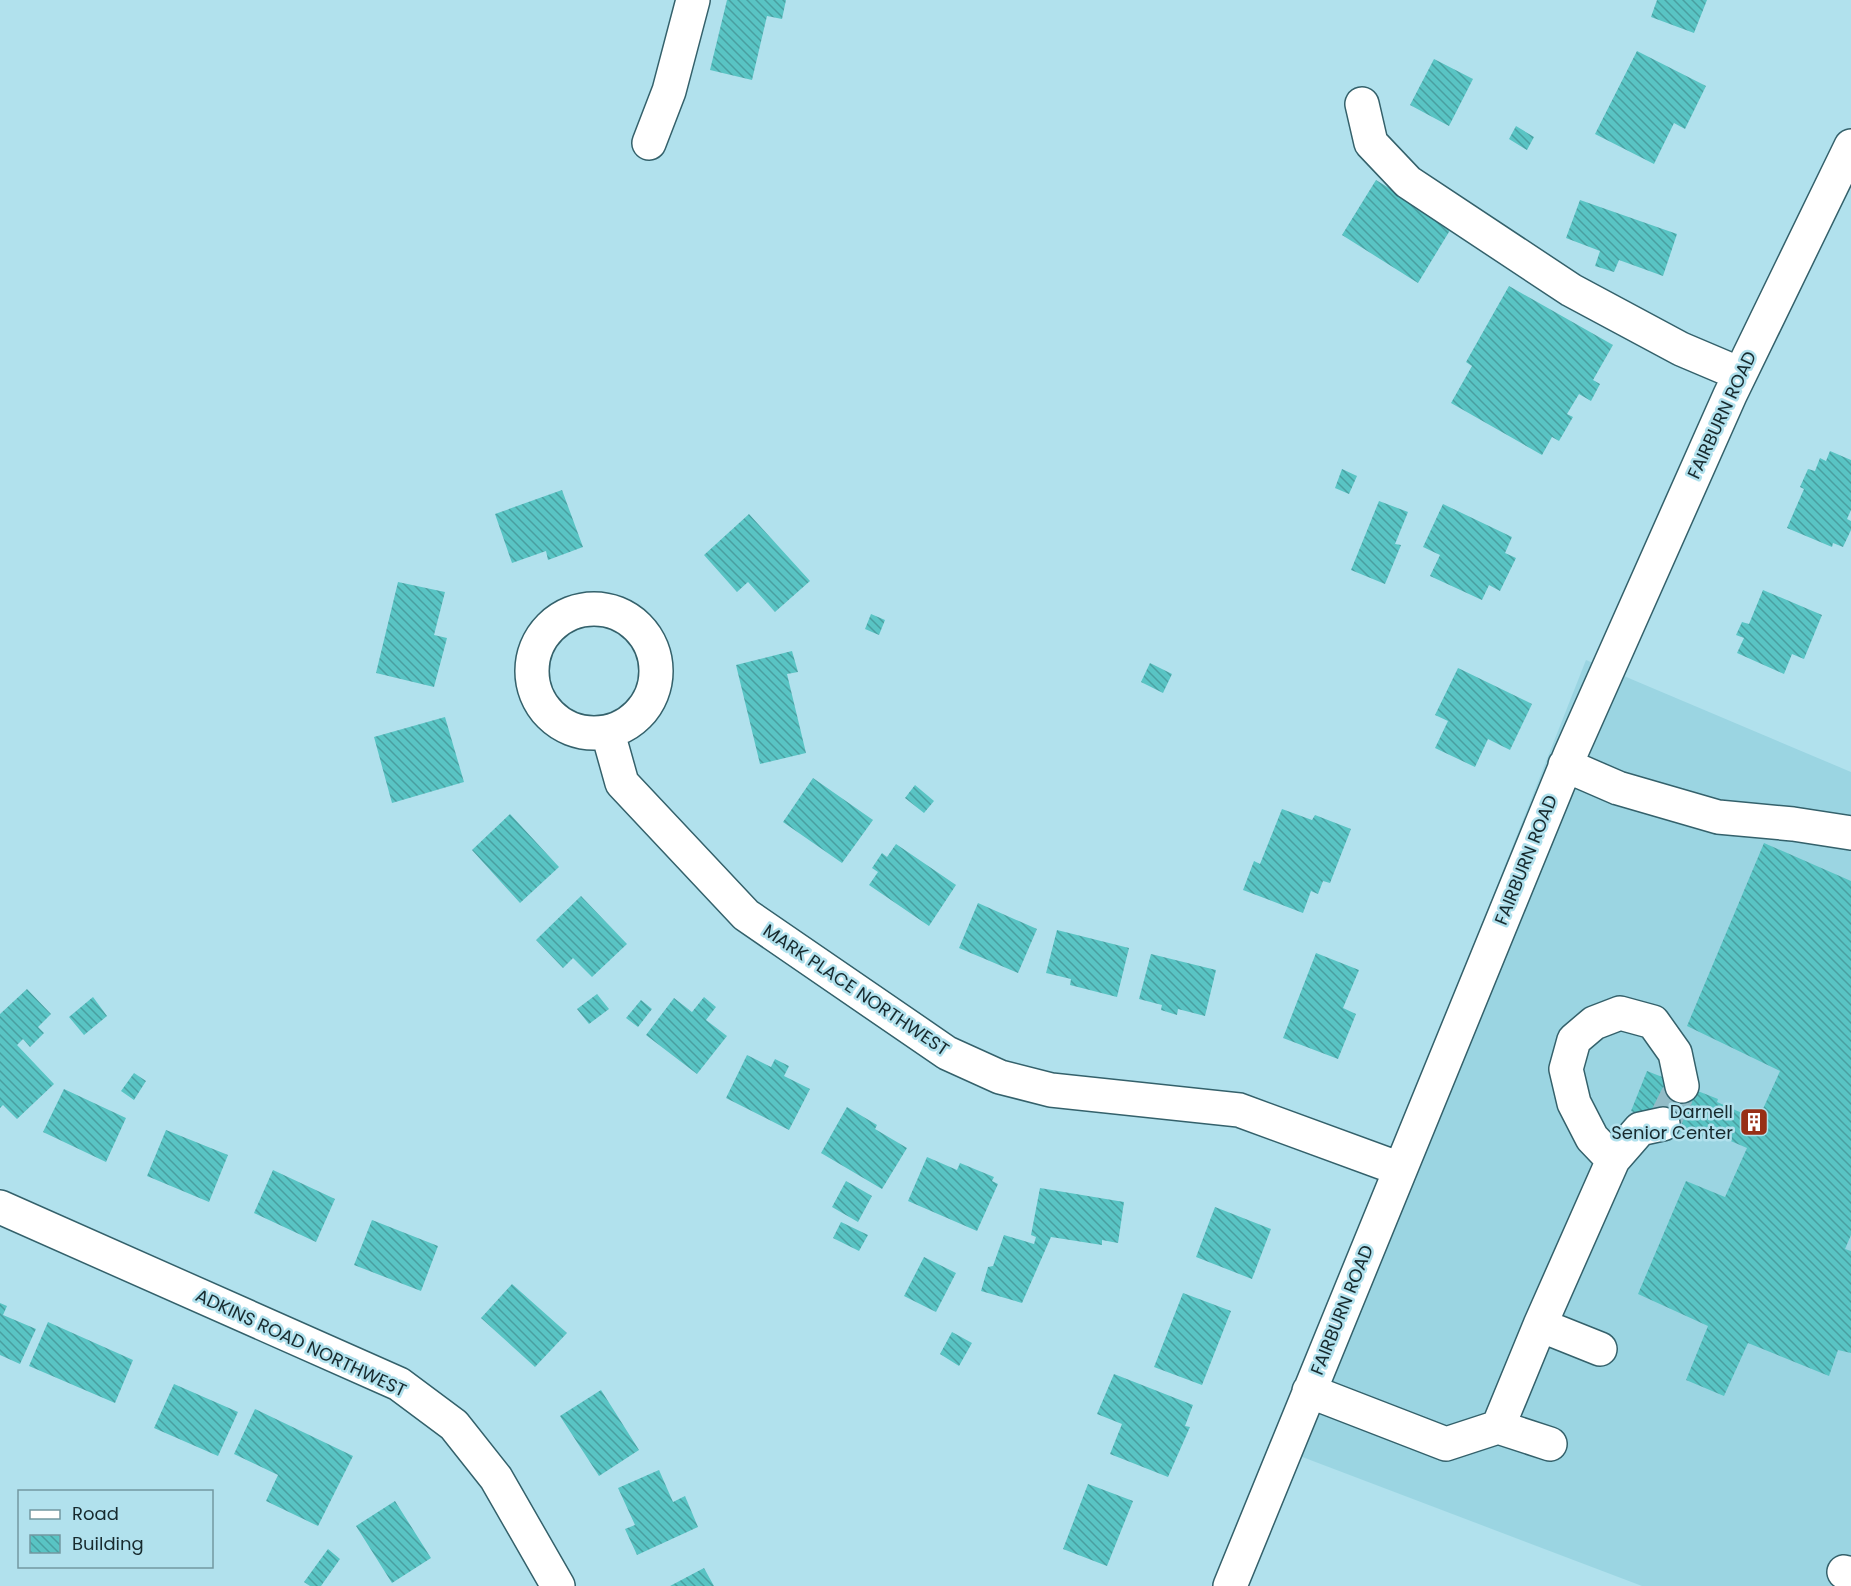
<svg xmlns="http://www.w3.org/2000/svg" width="1851" height="1586" font-family="Poppins,sans-serif">
	<style>
		.built { fill: #9bd5e2 }
		.building { fill: url(#building-back-hatch) }
		.lines { fill: none; stroke-linecap: round; stroke-linejoin: round }
		.minor-tunnel { stroke: #92bcc7; stroke-width: 33; stroke-dasharray: 33 16; stroke-linecap: butt }
		.minor-casing { stroke: #34616b; stroke-width: 36 }
		.minor { stroke: #fff; stroke-width: 33 }
		.labels { text-anchor: middle; stroke-width: 5; stroke-linejoin: round; paint-order: stroke }
		.street-label { font-size: 18px; fill: #172a2e; stroke: #b1e1ed }
		.poi-label { font-size: 18px; fill: #172a2e; stroke: #b1e1ed; text-anchor: end }
	</style>
	<defs>
		<pattern id="building-back-hatch" width="6" height="6" patternUnits="userSpaceOnUse" patternTransform="scale(1.5)"><rect width="6" height="6" fill="#59c4c4"/><path d="M-1 5l2 2M0 0l6 6M5-1l2 2" fill="none" stroke="#499fa0"/></pattern>
	</defs>
	<rect width="100%" height="100%" fill="#b1e1ed"/>
	<path class="built" d="M 1586,660 L 1851,772 L 1851,1586 L 1642,1586 L 1276,1447 Z"/>
	<path class="building" d="M 727,0 L 786,0 L 782,19 L 767,16 L 752,80 L 710,70 Z
		M 1657,0 L 1707,0 L 1694,33 L 1651,17 Z
		M 1637,51 L 1706,86 L 1685,129 L 1674,123 L 1654,164 L 1595,134 Z
		M 1434,59 L 1473,79 L 1449,126 L 1410,105 Z
		M 1516,126 L 1534,137 L 1527,150 L 1509,139 Z
		M 1376,180 L 1452,227 L 1418,283 L 1342,235 Z
		M 1580,200 L 1677,234 L 1663,276 L 1619,260 L 1614,272 L 1595,266 L 1600,251 L 1566,238 Z
		M 1509,286 L 1613,345 L 1593,380 L 1600,384 L 1591,401 L 1579,394 L 1567,414 L 1573,417 L 1559,441 L 1552,437 L 1542,455 L 1451,403 L 1472,366 L 1466,362 Z
		M 1830,451 L 1851,460 L 1851,510 L 1847,519 L 1851,521 L 1851,530 L 1843,547 L 1833,543 L 1832,547 L 1787,528 L 1804,489 L 1800,487 L 1808,469 L 1815,471 L 1820,458 L 1826,461 Z
		M 1342,469 L 1357,476 L 1349,494 L 1335,488 Z
		M 562,490 L 583,547 L 548,560 L 546,551 L 512,563 L 495,514 Z
		M 1379,501 L 1408,512 L 1395,544 L 1401,545 L 1385,584 L 1351,570 Z
		M 1443,504 L 1512,537 L 1505,553 L 1516,558 L 1500,591 L 1489,585 L 1482,600 L 1430,576 L 1440,555 L 1423,547 Z
		M 749,514 L 810,581 L 775,612 L 748,582 L 737,592 L 704,555 Z
		M 398,582 L 445,592 L 434,635 L 447,638 L 434,687 L 376,673 Z
		M 1763,590 L 1822,615 L 1804,659 L 1792,654 L 1784,674 L 1737,653 L 1744,638 L 1736,635 L 1742,622 L 1749,624 Z
		M 871,614 L 885,620 L 879,635 L 865,629 Z
		M 792,651 L 798,672 L 787,674 L 806,753 L 760,764 L 736,665 Z
		M 1150,663 L 1172,674 L 1163,693 L 1141,682 Z
		M 1458,668 L 1532,704 L 1510,750 L 1488,739 L 1475,767 L 1435,748 L 1448,721 L 1435,715 Z
		M 445,717 L 464,782 L 392,803 L 374,737 Z
		M 813,778 L 873,820 L 842,863 L 783,822 Z
		M 915,785 L 934,801 L 924,813 L 905,798 Z
		M 1282,809 L 1312,820 L 1315,815 L 1351,829 L 1330,883 L 1323,881 L 1318,894 L 1311,891 L 1303,913 L 1243,890 L 1254,861 L 1260,864 Z
		M 510,814 L 559,867 L 520,903 L 472,850 Z
		M 1764,843 L 1851,881 L 1851,1235 L 1845,1249 L 1851,1251 L 1851,1353 L 1838,1350 L 1829,1376 L 1748,1343 L 1724,1396 L 1686,1380 L 1708,1326 L 1638,1294 L 1686,1181 L 1725,1197 L 1747,1148 L 1705,1130 L 1702,1140 L 1631,1111 L 1647,1071 L 1718,1099 L 1717,1102 L 1758,1120 L 1780,1071 L 1687,1026 Z
		M 896,844 L 956,885 L 929,926 L 869,885 L 878,872 L 872,868 L 882,853 L 887,857 Z
		M 581,896 L 627,944 L 592,977 L 573,958 L 563,968 L 536,940 Z
		M 978,903 L 1037,929 L 1018,973 L 959,948 Z
		M 1057,930 L 1129,948 L 1117,997 L 1070,985 L 1071,979 L 1046,973 Z
		M 1316,953 L 1359,970 L 1343,1008 L 1356,1014 L 1338,1059 L 1283,1038 Z
		M 1151,954 L 1216,970 L 1205,1016 L 1178,1009 L 1177,1015 L 1161,1010 L 1162,1005 L 1139,999 Z
		M 27,989 L 51,1014 L 38,1027 L 44,1033 L 30,1047 L 23,1039 L 17,1045 L 54,1084 L 17,1119 L 3,1105 L 0,1108 L 0,1014 Z
		M 597,994 L 609,1009 L 589,1024 L 577,1009 Z
		M 93,997 L 107,1016 L 84,1035 L 69,1017 Z
		M 704,997 L 716,1007 L 706,1020 L 727,1036 L 697,1074 L 646,1035 L 674,998 L 692,1012 Z
		M 641,1000 L 652,1009 L 638,1027 L 626,1018 Z
		M 747,1055 L 771,1067 L 775,1059 L 789,1066 L 784,1076 L 810,1089 L 789,1130 L 726,1098 Z
		M 134,1073 L 146,1081 L 134,1100 L 121,1091 Z
		M 64,1089 L 126,1118 L 106,1162 L 43,1132 Z
		M 847,1107 L 877,1125 L 875,1129 L 907,1148 L 882,1189 L 821,1153 Z
		M 166,1130 L 228,1155 L 209,1202 L 147,1176 Z
		M 927,1157 L 957,1170 L 960,1163 L 994,1177 L 992,1181 L 998,1184 L 977,1231 L 908,1201 Z
		M 273,1170 L 335,1199 L 316,1242 L 254,1213 Z
		M 846,1181 L 872,1196 L 858,1222 L 832,1207 Z
		M 1040,1188 L 1124,1202 L 1118,1243 L 1102,1240 L 1102,1245 L 1051,1237 L 1022,1303 L 981,1291 L 988,1267 L 993,1266 L 1004,1235 L 1034,1244 L 1036,1237 L 1031,1235 Z
		M 1215,1207 L 1271,1229 L 1252,1279 L 1196,1257 Z
		M 372,1220 L 438,1246 L 421,1291 L 354,1265 Z
		M 841,1222 L 868,1235 L 859,1251 L 833,1238 Z
		M 924,1257 L 956,1273 L 936,1312 L 904,1296 Z
		M 512,1284 L 567,1333 L 535,1367 L 481,1318 Z
		M 1183,1293 L 1231,1311 L 1202,1385 L 1154,1367 Z
		M 0,1303 L 7,1306 L 3,1315 L 36,1329 L 20,1364 L 0,1355 Z
		M 48,1322 L 133,1360 L 115,1403 L 29,1366 Z
		M 952,1332 L 972,1343 L 959,1366 L 940,1354 Z
		M 1114,1374 L 1193,1405 L 1185,1426 L 1190,1427 L 1168,1477 L 1110,1454 L 1122,1424 L 1097,1414 Z
		M 174,1384 L 238,1412 L 218,1456 L 154,1428 Z
		M 601,1390 L 639,1450 L 599,1476 L 560,1416 Z
		M 255,1409 L 353,1456 L 318,1526 L 266,1501 L 278,1475 L 234,1454 Z
		M 659,1470 L 673,1502 L 685,1496 L 698,1527 L 637,1555 L 625,1529 L 635,1525 L 618,1488 Z
		M 1088,1484 L 1133,1501 L 1107,1566 L 1063,1549 Z
		M 395,1501 L 431,1558 L 392,1583 L 356,1526 Z
		M 328,1549 L 340,1559 L 321,1586 L 310,1586 L 304,1582 Z
		M 704,1568 L 714,1586 L 670,1586 Z"/>
	<g class="lines">
		<path class="minor-tunnel" d="M 1663,1124 L 1682,1086"/>
		<g class="minor-casing">
			<path id="minor" d="M 1362,104 L 1371,143 L 1408,182 L 1571,290 L 1681,349 L 1740,374
				M 649,143 L 669,91 L 693,0
				M532 671a62 62 0 1 1 124 0a62 62 0 1 1-124 0Z
				M 608,733 L 622,783 L 746,915 L 947,1053 L 1000,1077 L 1051,1090 L 1239,1110 L 1400,1169
				M 1565,765 L 1618,788 L 1718,817 L 1793,824 L 1851,833
				M 1613,1160 L 1592,1138 L 1574,1103 L 1566,1069 L 1574,1040 L 1594,1023 L 1620,1013 L 1653,1022 L 1675,1053 L 1682,1086
				M 0,1207 L 399,1384 L 454,1425 L 496,1478 L 558,1586
				M 1540,1325 L 1600,1349
				M 1309,1391 L 1446,1444 L 1498,1427 L 1550,1444
				M 1498,1427 L 1540,1325 L 1613,1160 L 1640,1129 L 1663,1124
				M 1844,1572 L 1851,1574
				M 1230,1586 L 1570,755 L 1730,395 L 1851,146"/>
		</g>
		<use href="#minor" class="minor"/>
	</g>
	<defs>
		<g id="building-square" transform="scale(1.5)"><rect x="-9" y="-9" width="18" height="18" rx="4" fill="#982f16" stroke="#b1e1ed"/><path d="M-4-6H4V6H1V3H-1V6H-4ZM-2.5-4.3h1.7v1.8h-1.7ZM.8-4.3h1.7v1.8H.8ZM-2.5-1h1.7V.8h-1.7ZM.8-1h1.7V.8H.8Z" fill="#fff"/></g>
	</defs>
	<g fill-rule="evenodd">
		<use href="#building-square" x="1754" y="1122"/>
	</g>
	<g class="labels">
		<g class="street-label">
			<text transform="translate(1722 415) rotate(-65)" y="6">FAIRBURN ROAD</text>
			<text transform="translate(1526 860) rotate(-68)" y="6">FAIRBURN ROAD</text>
			<text transform="translate(856 990) rotate(34)" y="6">MARK PLACE NORTHWEST</text>
			<text transform="translate(1342 1310) rotate(-68)" y="6">FAIRBURN ROAD</text>
			<text transform="translate(301 1343) rotate(25)" y="6">ADKINS ROAD NORTHWEST</text>
		</g>
		<g class="poi-label">
			<text x="1733" y="1118">Darnell<tspan x="1733" dy="21">Senior Center</tspan></text>
		</g>
	</g>
	<rect x="18" y="1490" width="195" height="78" fill="#b1e1ed" stroke="#7398a1" stroke-width="1.5"/>
	<rect x="30" y="1510" width="30" height="9" fill="#ffffff" stroke="#7398a1" stroke-width="1.5"/>
	<text x="72" y="1520" font-size="18" fill="#172a2e">Road</text>
	<rect x="30" y="1535" width="30" height="18" fill="url(#building-back-hatch)" stroke="#7398a1" stroke-width="1.5"/>
	<text x="72" y="1550" font-size="18" fill="#172a2e">Building</text>
</svg>
